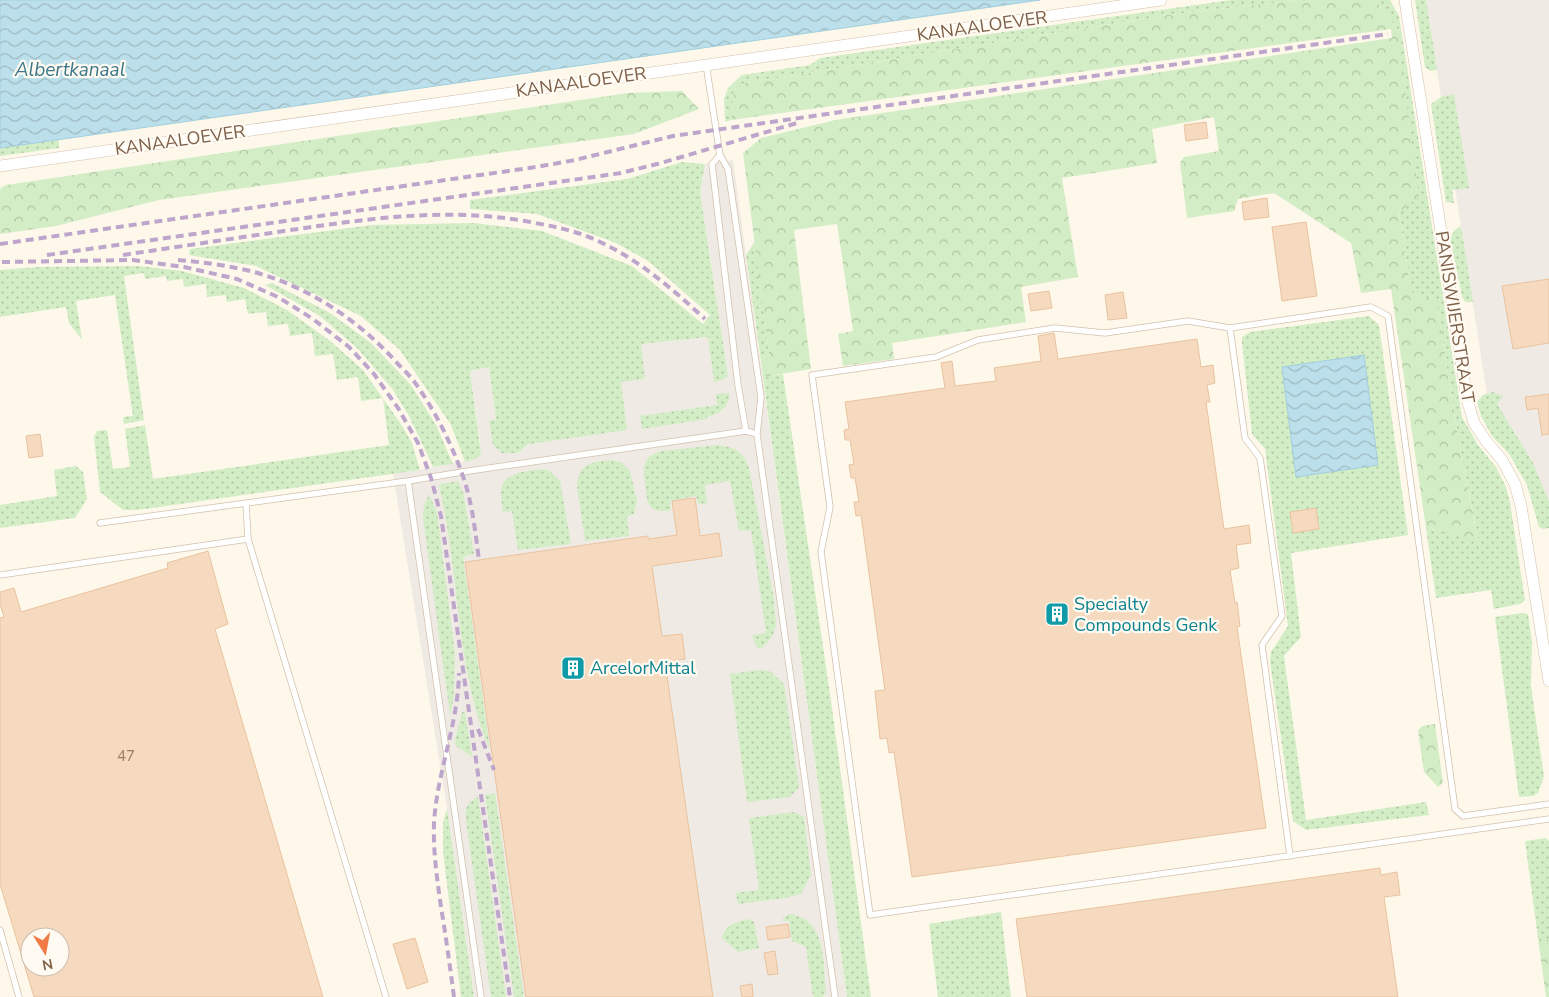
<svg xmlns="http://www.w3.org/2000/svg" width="1549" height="997" font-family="'Nunito Sans',sans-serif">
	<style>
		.industrial { fill: #efeae3 }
		.grass { fill: url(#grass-dots) }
		.forest { fill: url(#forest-crowns) }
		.water { fill: url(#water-waves); stroke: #a1cfdd }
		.building { fill: #f6dabf; stroke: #eac29e; fill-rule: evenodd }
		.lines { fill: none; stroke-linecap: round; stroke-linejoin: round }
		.lane-casing { stroke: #d3c1ad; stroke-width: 7 }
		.street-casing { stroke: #d3c1ad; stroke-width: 12 }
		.lane { stroke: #fff; stroke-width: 5.5 }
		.street { stroke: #fff; stroke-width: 11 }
		.rail { stroke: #bda5cb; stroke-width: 4; stroke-dasharray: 8 5; stroke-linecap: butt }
		.labels { text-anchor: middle; stroke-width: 4.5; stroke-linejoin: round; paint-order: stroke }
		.number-label { font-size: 15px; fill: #9b7e67 }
		.street-label { font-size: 18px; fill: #7d604a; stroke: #fffbf2 }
		.culture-label { font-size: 18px; fill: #0d838f; stroke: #fffbf2; text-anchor: start }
		.water-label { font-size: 19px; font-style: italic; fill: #3e778a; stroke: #fffbf2 }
	</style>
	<defs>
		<pattern id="grass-dots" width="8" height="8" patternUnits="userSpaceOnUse" patternTransform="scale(1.25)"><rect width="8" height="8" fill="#d3eec6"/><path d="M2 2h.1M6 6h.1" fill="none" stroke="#b0c4a3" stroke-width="1.8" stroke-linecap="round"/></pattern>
		<pattern id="forest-crowns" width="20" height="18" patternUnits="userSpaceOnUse" patternTransform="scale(1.25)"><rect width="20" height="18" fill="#d3eec6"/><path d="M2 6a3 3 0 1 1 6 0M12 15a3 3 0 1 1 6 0" fill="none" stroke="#b0c4a3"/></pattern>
		<pattern id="water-waves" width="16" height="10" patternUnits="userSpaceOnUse" patternTransform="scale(1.25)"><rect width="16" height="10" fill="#bce0eb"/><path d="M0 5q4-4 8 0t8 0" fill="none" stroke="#9eb9c0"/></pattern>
	</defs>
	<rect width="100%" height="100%" fill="#fef8ea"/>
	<path class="industrial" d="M 1426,0 L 1549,0 L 1549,505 L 1489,408 Z
		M 733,160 L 847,997 L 474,997 L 447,808 L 393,474 L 420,470 L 475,459 L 480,441 L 470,371 L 489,367 L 496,420 L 490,420 L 517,453 L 621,381 L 641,344 L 708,337 L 714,381 L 722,380 L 728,376 L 700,192 L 705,164 Z"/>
	<path class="grass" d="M 1231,0 L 1297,0 L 1168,15 L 745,83 L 734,89 L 731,120 L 725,122 L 724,99 L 728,88 L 742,75 L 810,65 L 820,58 Z
		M 1371,0 L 1390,0 L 1399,16 L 1462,417 L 1478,445 L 1496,467 L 1506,487 L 1510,503 L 1525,600 L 1520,604 L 1494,609 L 1491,590 L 1436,598 L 1426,528 L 1478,540 L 1457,431 L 1437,304 L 1411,292 L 1399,211 L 1397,28 L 1377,3 Z
		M 1415,0 L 1426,0 L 1437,70 L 1430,71 L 1425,67 Z
		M 1454,94 L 1469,188 L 1452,190 L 1454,203 L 1446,202 L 1431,104 L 1441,97 Z
		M 59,140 L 59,148 L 0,156 L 0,148 Z
		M 682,162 L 705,164 L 700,192 L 728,376 L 722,380 L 714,382 L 708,337 L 641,344 L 645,379 L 621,382 L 627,430 L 529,444 L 517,453 L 502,453 L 493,445 L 489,420 L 496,420 L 489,367 L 470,371 L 481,454 L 475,459 L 465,462 L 451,425 L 400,350 L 361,316 L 256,266 L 189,255 L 190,249 L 372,225 L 473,223 L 542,231 L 632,266 L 703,324 L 710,315 L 648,261 L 616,243 L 537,214 L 470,209 L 470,200 L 627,179 Z
		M 1461,226 L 1473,302 L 1465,302 L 1462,296 L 1450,238 L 1454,231 Z
		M 755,241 L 769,353 L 761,361 L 746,255 Z
		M 139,266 L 182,271 L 244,288 L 287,310 L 329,340 L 363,370 L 403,427 L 412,443 L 420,470 L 138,510 L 123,510 L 100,492 L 94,437 L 97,431 L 107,430 L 113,469 L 130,467 L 125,429 L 145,425 L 153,479 L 389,445 L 383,398 L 361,401 L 358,377 L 337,380 L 333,354 L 315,356 L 312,333 L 290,336 L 288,324 L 268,326 L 266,312 L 248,314 L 245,299 L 227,302 L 226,295 L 207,297 L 206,284 L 184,287 L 183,279 L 167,281 L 166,276 L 145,279 L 144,273 L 124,276 L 144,420 L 124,424 L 123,417 L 133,416 L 115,295 L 76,301 L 82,340 L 69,323 L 66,307 L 0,317 L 0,270 L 38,267 Z
		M 272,283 L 330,313 L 371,343 L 411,385 L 436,425 L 453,464 L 433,467 L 409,416 L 393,390 L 358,349 L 320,316 L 265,285 Z
		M 1369,316 L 1379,325 L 1408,535 L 1291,553 L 1301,637 L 1284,656 L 1306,820 L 1426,802 L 1429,815 L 1306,830 L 1293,821 L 1270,662 L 1271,652 L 1288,626 L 1265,449 L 1252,434 L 1242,343 L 1242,337 L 1250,332 Z
		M 783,374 L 831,701 L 871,997 L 847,997 L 763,377 Z
		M 1493,392 L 1503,396 L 1497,404 L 1533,463 L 1549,502 L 1549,528 L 1543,529 L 1539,527 L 1527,485 L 1509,454 L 1492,436 L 1481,416 L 1477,402 L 1483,395 Z
		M 729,393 C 730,407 719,414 707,417 L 707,419 L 642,429 L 640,416 L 717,405 L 716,394 Z
		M 719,445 C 736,448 743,451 749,468 L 774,599 L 776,626 L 772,637 L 761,649 L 756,646 L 752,635 L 766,633 L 751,530 L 739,531 L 730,481 L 705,485 L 707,503 L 698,504 L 696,496 L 670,501 L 671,510 C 647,515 647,502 645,482 C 644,477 643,468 645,463 C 648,456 655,453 661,451 Z
		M 609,460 L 621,462 L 630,471 L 637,501 L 634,514 L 627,516 L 629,536 L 585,541 L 577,486 C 579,463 590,463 609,460 Z
		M 76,466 L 83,472 L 87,499 L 75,518 L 0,528 L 0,505 L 57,496 L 54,470 Z
		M 542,469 L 550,471 L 560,481 L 571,544 L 518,550 L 512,511 L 503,512 C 502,505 501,498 501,492 C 501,472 528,471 542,469 Z
		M 458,481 L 463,492 L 474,554 L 463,557 L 490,750 C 455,669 460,572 439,486 L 441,484 Z
		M 429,495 L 437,512 L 455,654 L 454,696 L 450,715 L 423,518 L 424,505 Z
		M 1522,613 L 1528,614 L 1532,642 L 1531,686 L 1544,777 L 1538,793 L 1533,796 L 1519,797 L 1495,617 Z
		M 759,670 L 770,671 L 784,684 L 799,787 L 790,797 L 747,802 L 730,674 Z
		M 462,712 L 465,712 L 472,757 L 456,746 L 455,740 Z
		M 495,793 L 524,997 L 514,997 L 485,795 Z
		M 478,797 L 506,997 L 491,997 L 466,821 C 465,808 466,803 478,797 Z
		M 447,808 L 474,997 L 461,997 L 443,852 L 443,823 Z
		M 795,812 L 804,817 L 811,875 L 801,894 L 785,898 L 738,904 L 736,893 L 759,890 L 749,818 Z
		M 1546,838 L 1549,841 L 1549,940 L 1538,938 L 1525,841 Z
		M 1001,912 L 1011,997 L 938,997 L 929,924 Z
		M 789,914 C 827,918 823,963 826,992 L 823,997 L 813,997 L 806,947 L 795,942 L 792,942 L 789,921 L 783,921 L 783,918 Z
		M 749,919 L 754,922 L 759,948 L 738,952 L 722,938 C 726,924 735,922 749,919 Z"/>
	<path class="forest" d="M 1297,0 L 1371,0 L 1377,3 L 1397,28 L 1419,197 L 1399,212 L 1411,292 L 1437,303 L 1457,431 L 1478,541 L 1426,528 L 1391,289 L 1361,293 L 1351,243 L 1274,193 L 1238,199 L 1234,211 L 1187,218 L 1180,163 L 1184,157 L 1219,151 L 1214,117 L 1152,129 L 1157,163 L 1062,178 L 1078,277 L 1021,287 L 1026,322 L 892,343 L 894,359 L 843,366 L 838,334 L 853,331 L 837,224 L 794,230 L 811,369 L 763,377 L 761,361 L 769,353 L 743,153 L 761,138 L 835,120 L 1392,38 L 1391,29 L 731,120 L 734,89 L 745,83 L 1168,15 Z
		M 682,91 L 699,109 L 634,134 L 159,200 L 56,226 L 0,234 L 0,189 L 6,185 L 628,93 Z
		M 1435,724 L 1443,783 L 1438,787 L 1424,772 L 1418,731 L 1422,726 Z
		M 1538,938 L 1549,940 L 1549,997 L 1546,997 Z"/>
	<path class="water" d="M 0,0 L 1040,0 L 0,148 Z
		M 1364,355 L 1378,465 L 1296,477 L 1282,367 Z"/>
	<path class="building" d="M 1206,122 L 1208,138 L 1186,141 L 1184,125 Z
		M 1267,198 L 1269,217 L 1244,220 L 1242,202 Z
		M 1306,222 L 1317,296 L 1282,301 L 1272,227 Z
		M 1549,279 L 1549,343 L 1513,349 L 1502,286 Z
		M 1049,291 L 1052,308 L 1031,311 L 1028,294 Z
		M 1123,292 L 1127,318 L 1108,320 L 1105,295 Z
		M 1054,333 L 1058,359 L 1197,339 L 1201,367 L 1213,365 L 1215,383 L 1207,385 L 1210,402 L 1206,402 L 1224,529 L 1249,525 L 1251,543 L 1236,545 L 1239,568 L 1230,570 L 1235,603 L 1237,602 L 1240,626 L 1237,627 L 1266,828 L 912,877 L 894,752 L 889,753 L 887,738 L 880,739 L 875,691 L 885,690 L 861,515 L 856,516 L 854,502 L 859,502 L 855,478 L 851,478 L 849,465 L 854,464 L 850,440 L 845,440 L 844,430 L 849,429 L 845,402 L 945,388 L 941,363 L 952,361 L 955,386 L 996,381 L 994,368 L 1041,361 L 1038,336 Z
		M 1549,394 L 1549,434 L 1542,435 L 1538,408 L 1527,410 L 1525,397 Z
		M 40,434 L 43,456 L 29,458 L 26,436 Z
		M 695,498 L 700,536 L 719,533 L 722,556 L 652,566 L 662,636 L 682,634 L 685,659 L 665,662 L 713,997 L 526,997 L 465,562 L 648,536 L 648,539 L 677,535 L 672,501 Z
		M 1316,508 L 1319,529 L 1293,533 L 1290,512 Z
		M 208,551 L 228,624 L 215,629 L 323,997 L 34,997 L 0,884 L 0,618 L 4,617 L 0,604 L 0,592 L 14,588 L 21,612 L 168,568 L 167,563 ZM 30,937 L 60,937 L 60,967 L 30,967 Z
		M 1380,868 L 1381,875 L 1397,872 L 1400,895 L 1384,897 L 1398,997 L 1027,997 L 1016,919 Z
		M 788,924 L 790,937 L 768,940 L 766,927 Z
		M 415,938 L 428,982 L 407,989 L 393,944 Z
		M 775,951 L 778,974 L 768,975 L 764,953 Z
		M 752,984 L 753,997 L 742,997 L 740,986 Z"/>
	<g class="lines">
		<g class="lane-casing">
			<path id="lane" d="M 706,64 L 720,155 L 728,169 L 761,397 L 757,434
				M 720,155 L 712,164 L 738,385 L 746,431 L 757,434 L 835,997
				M 1230,328 L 1371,307 L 1388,316 L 1455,809 L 1463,816 L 1549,804
				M 408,481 L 481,997
				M 246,503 L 248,539 L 386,997
				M 100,523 L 408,481 L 462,472 L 746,431
				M 0,575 L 248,539
				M 1290,856 L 1262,645 L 1282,616 L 1260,458 L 1245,438 L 1230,328 L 1188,321 L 1105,333 L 1055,328 L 978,340 L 936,357 L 812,375 L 830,507 L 821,552 L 870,915 L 1549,819
				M 0,930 L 19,997"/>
		</g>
		<g class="street-casing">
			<path id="street" d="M 1405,0 L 1467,399 L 1474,423 L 1486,441 L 1502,460 L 1515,484 L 1521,506 L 1549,681
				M 0,166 L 1161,0"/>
		</g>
		<use href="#lane" class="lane"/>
		<use href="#street" class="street"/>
		<path class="rail" d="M 0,244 L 536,167 L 575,160 L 673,136 L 1388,34
			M 47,255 L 621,173 L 661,163 L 797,123
			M 123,255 C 176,247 230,239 284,231 C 367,219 442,207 525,221 C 551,226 575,230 598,241 C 641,261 671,288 705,319
			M 178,260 C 201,262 224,265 246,270 C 305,284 358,319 398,364 C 405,371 413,379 418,387 C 436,413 450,441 461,471 C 472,499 475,530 479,560
			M 2,262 L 133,260 L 184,267 L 237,279 L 278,297 L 313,319 L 349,347 L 374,374 L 398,408 L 418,443 L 431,478 L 441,516 L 510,997
			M 478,729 L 494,770
			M 454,997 C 450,967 446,937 441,907 C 437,879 433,851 434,823 C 437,772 458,725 459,673"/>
	</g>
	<defs>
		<g id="building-square" transform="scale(1.25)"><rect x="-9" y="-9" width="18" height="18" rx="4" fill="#0f9aa8" stroke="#fffbf2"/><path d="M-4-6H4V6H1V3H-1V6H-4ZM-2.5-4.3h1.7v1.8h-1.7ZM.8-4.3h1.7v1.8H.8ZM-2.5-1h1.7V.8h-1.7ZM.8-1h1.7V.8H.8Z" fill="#fff"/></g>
	</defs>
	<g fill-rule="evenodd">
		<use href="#building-square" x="1057" y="614"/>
		<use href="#building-square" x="573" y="668"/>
	</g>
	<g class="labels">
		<g class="number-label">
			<text x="126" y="761">47</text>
		</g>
		<g class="street-label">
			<text transform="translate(982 26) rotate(-8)" y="6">KANAALOEVER</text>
			<text transform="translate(581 82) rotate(-8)" y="6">KANAALOEVER</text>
			<text transform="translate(180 140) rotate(-8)" y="6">KANAALOEVER</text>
			<text transform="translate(1455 317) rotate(81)" y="6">PANISWIJERSTRAAT</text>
		</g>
		<g class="culture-label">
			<text x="1074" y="610">Specialty<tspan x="1074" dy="21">Compounds Genk</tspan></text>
			<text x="590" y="674">ArcelorMittal</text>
		</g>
		<g class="water-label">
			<text x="70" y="76">Albertkanaal</text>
		</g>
	</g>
	<g transform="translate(45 952) rotate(169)"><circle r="24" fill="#fffbf2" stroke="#cbbdaf"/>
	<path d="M0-4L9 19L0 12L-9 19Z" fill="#f17b46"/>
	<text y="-8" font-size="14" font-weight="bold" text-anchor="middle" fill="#7d604a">N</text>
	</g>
</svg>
